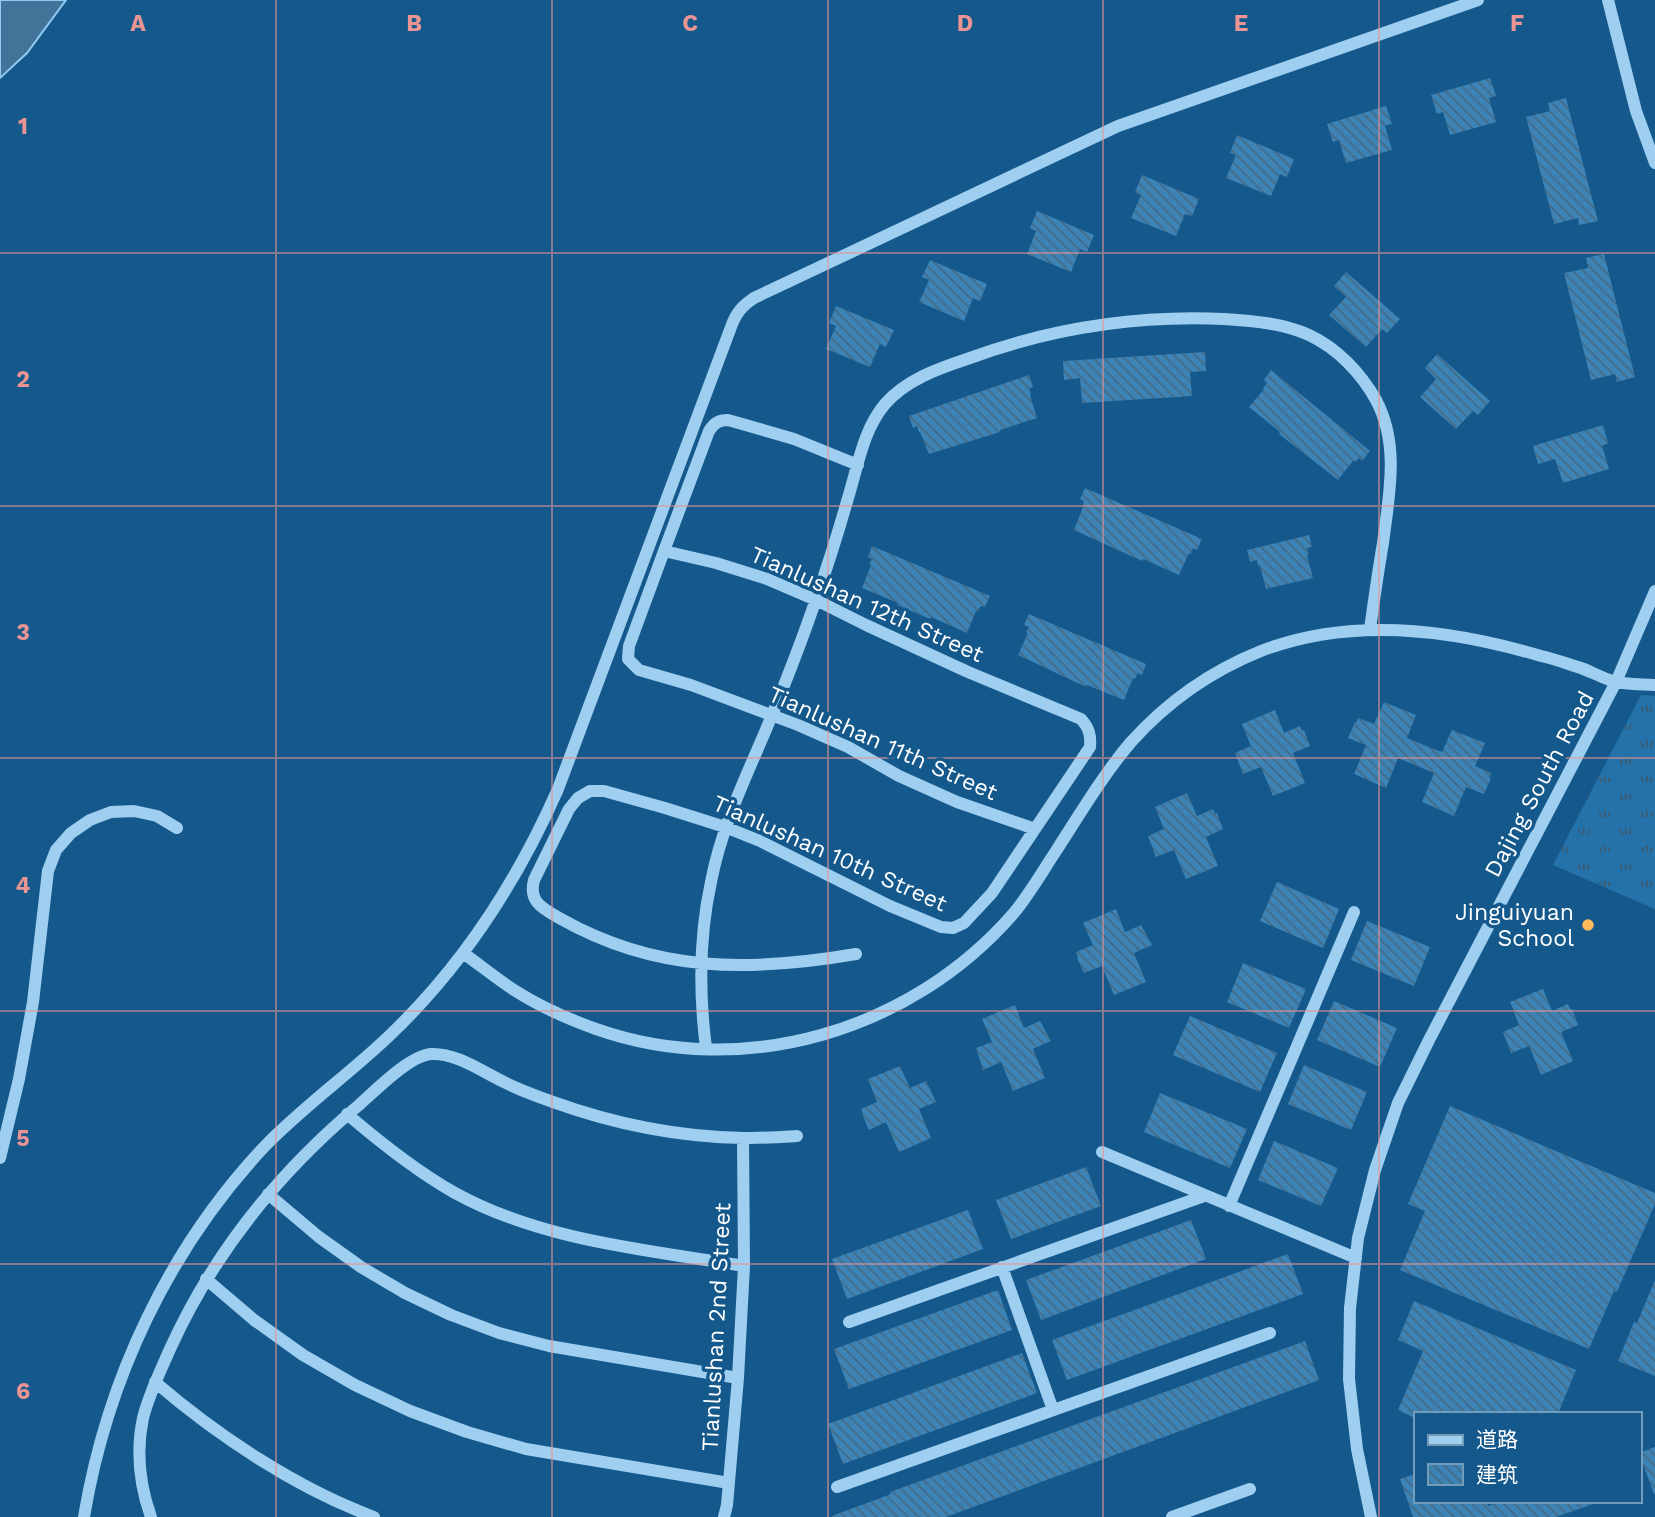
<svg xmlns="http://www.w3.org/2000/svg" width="1655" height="1517" font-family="'Work Sans','Noto Sans SC',sans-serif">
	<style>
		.grass { fill: url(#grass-tufts) }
		.water { fill: #427499; stroke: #90cbf3; stroke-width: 2 }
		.building { fill: url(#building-back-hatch) }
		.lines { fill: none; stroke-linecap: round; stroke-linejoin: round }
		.minor { stroke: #9ecef0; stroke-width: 12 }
		.grid { fill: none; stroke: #ea9494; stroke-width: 2; stroke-opacity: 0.55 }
		.poi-dot { fill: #ffba5c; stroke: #15598c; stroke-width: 2.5 }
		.labels { text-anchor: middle; stroke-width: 7; stroke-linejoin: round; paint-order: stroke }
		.street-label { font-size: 23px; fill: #fff; stroke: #15598c }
		.poi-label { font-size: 23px; fill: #fff; stroke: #15598c; text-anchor: end }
		.grid-label { font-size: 23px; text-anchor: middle; font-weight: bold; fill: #ea9494; stroke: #15598c; stroke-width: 7; stroke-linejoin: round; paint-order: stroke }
	</style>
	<defs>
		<pattern id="grass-tufts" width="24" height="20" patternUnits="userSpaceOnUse" patternTransform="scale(1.75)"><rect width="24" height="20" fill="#2472a9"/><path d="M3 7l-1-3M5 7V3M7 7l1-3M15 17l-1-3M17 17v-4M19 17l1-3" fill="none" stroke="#3c5b71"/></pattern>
		<pattern id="building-back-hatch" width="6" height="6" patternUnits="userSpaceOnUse" patternTransform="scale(1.75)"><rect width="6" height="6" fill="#3d83b5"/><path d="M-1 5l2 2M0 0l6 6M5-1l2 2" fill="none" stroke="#446a86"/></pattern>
	</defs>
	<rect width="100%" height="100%" fill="#15598c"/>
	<path class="grass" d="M 1641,695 L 1655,696 L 1655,909 L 1553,865 Z"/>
	<path class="water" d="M 0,0 L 66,0 L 27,53 L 0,78 Z"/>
	<path class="building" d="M 1490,78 L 1496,96 L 1489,98 L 1496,122 L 1450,135 L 1443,112 L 1437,114 L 1431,95 Z
		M 1566,98 L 1598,221 L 1579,225 L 1578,218 L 1554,224 L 1526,117 L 1550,111 L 1548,103 Z
		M 1386,106 L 1392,124 L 1385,126 L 1392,150 L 1346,163 L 1339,140 L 1333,142 L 1327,124 Z
		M 1237,135 L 1294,159 L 1287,177 L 1280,174 L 1271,196 L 1226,178 L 1236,155 L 1230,153 Z
		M 1142,175 L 1199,199 L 1192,216 L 1185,214 L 1176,236 L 1131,218 L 1141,195 L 1135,192 Z
		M 1037,211 L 1094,235 L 1087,252 L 1080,249 L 1071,272 L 1027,254 L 1036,231 L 1030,228 Z
		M 1604,254 L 1635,377 L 1617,382 L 1615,374 L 1591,380 L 1564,273 L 1588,268 L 1586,258 Z
		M 930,260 L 987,284 L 980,301 L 973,298 L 964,321 L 919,302 L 929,280 L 922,277 Z
		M 1346,272 L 1400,319 L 1387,333 L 1382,329 L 1366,347 L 1329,315 L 1346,297 L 1334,286 Z
		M 836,306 L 894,330 L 886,347 L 880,344 L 870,367 L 826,349 L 836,326 L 829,323 Z
		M 1205,352 L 1206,371 L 1190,372 L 1192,396 L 1082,403 L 1080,378 L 1064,380 L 1063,361 Z
		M 1437,354 L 1490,401 L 1478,415 L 1473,411 L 1456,429 L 1420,397 L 1436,379 L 1425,368 Z
		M 1271,370 L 1370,451 L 1362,461 L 1359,458 L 1355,462 L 1353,461 L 1338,480 L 1279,434 L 1280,432 L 1249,407 L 1264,389 L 1263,388 L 1267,383 L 1264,380 Z
		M 1029,375 L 1033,387 L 1029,389 L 1031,394 L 1030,395 L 1037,418 L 1000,430 L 1000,432 L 929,454 L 920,432 L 919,432 L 917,426 L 913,428 L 909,416 Z
		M 1603,425 L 1608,443 L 1602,446 L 1609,469 L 1563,483 L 1555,459 L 1538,464 L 1533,446 Z
		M 1085,488 L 1202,539 L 1197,550 L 1193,548 L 1191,554 L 1189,553 L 1179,575 L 1143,559 L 1142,561 L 1074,530 L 1083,507 L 1082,507 L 1084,501 L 1080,499 Z
		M 1309,535 L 1312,547 L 1307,548 L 1309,554 L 1307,555 L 1313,578 L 1266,589 L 1260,566 L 1258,566 L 1257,560 L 1250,562 L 1247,550 Z
		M 872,546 L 990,596 L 985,607 L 981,606 L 978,611 L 976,611 L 967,633 L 931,617 L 930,619 L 897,605 L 898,603 L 862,588 L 871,565 L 869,565 L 872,559 L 868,557 Z
		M 1029,614 L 1146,664 L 1142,675 L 1138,673 L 1135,679 L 1133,678 L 1124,700 L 1087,685 L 1086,687 L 1018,655 L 1028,633 L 1026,632 L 1029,627 L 1024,625 Z
		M 1384,702 L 1416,715 L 1407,738 L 1426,746 L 1442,752 L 1452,730 L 1485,743 L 1475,766 L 1491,773 L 1489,778 L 1491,778 L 1484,794 L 1466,787 L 1454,816 L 1422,802 L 1434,773 L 1398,758 L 1386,788 L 1354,774 L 1366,745 L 1348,738 L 1355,722 L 1356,723 L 1358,718 L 1374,724 Z
		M 1275,710 L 1284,733 L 1300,726 L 1302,731 L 1304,730 L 1310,746 L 1293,753 L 1305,783 L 1273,796 L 1261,767 L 1243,774 L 1235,753 L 1251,746 L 1242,724 Z
		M 1187,793 L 1197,816 L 1213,809 L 1215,814 L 1217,813 L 1223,829 L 1206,837 L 1218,866 L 1186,879 L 1174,850 L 1156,857 L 1148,836 L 1164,829 L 1155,807 Z
		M 1277,882 L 1339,909 L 1323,948 L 1260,921 Z
		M 1116,909 L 1125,932 L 1141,925 L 1152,945 L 1134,953 L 1146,982 L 1114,995 L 1102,966 L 1084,973 L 1077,958 L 1078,957 L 1076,952 L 1093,945 L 1083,923 Z
		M 1367,921 L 1430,947 L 1414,986 L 1351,960 Z
		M 1243,963 L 1306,989 L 1289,1028 L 1227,1002 Z
		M 1543,989 L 1552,1011 L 1568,1004 L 1570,1009 L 1572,1009 L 1578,1025 L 1561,1032 L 1573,1061 L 1541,1075 L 1529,1046 L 1511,1053 L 1503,1032 L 1519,1025 L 1510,1002 Z
		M 1334,1001 L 1397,1028 L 1380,1067 L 1317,1040 Z
		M 1015,1005 L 1024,1028 L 1040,1021 L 1051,1041 L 1033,1049 L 1045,1078 L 1013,1091 L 1001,1062 L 983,1070 L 976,1048 L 992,1042 L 982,1019 Z
		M 1190,1016 L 1277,1053 L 1260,1092 L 1173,1055 Z
		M 1304,1065 L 1367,1092 L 1351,1130 L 1288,1104 Z
		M 900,1066 L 910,1088 L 926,1081 L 936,1102 L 919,1109 L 931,1138 L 899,1152 L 886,1122 L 869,1130 L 862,1114 L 863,1113 L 861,1109 L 877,1102 L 868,1079 Z
		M 1160,1093 L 1247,1129 L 1230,1168 L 1144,1132 Z
		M 1450,1106 L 1655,1193 L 1655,1204 L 1642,1234 L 1617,1292 L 1614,1291 L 1589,1349 L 1400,1270 L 1425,1211 L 1408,1204 Z
		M 1274,1141 L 1338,1168 L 1321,1206 L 1258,1180 Z
		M 1086,1167 L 1101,1206 L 1011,1239 L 996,1200 Z
		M 968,1210 L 983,1249 L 847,1299 L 832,1259 Z
		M 1191,1220 L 1206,1259 L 1041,1320 L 1026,1280 Z
		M 1288,1254 L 1303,1294 L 1067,1380 L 1052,1340 Z
		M 1655,1280 L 1655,1376 L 1618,1361 L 1634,1322 L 1637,1323 Z
		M 998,1290 L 1012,1330 L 849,1389 L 834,1349 Z
		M 1414,1301 L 1576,1370 L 1558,1414 L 1415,1414 L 1415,1418 L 1398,1410 L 1423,1351 L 1398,1340 Z
		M 1305,1341 L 1319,1380 L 946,1517 L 832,1517 L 832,1516 L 891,1494 L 890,1492 Z
		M 1022,1353 L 1037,1393 L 843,1464 L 828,1424 Z
		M 1655,1447 L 1655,1493 L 1654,1494 L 1639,1453 Z
		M 1415,1474 L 1415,1501 L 1487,1501 L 1488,1506 L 1501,1501 L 1596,1501 L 1596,1503 L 1556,1517 L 1413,1517 L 1400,1479 Z"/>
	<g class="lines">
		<path class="minor" d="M 1608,0 L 1636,111 L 1655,163
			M 664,551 L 629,646 L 628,659 L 639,670 L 691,685 L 798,725 L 848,747 L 899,776 L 957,802 L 1035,829
			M 463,953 C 480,965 497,979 514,990 C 539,1006 568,1019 596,1029 C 744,1081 911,1031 1013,914 C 1029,895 1042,872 1056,851 C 1080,814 1103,775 1131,742 C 1167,702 1211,671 1261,651 C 1351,616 1451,629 1541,656 C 1555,659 1568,664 1581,668 C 1592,672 1602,678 1613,681 C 1626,685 1642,684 1655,685
			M 856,954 C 750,972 657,973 561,919 C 544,909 528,903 534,880 L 569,809 L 578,798 L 590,791 L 604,791 L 665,808 L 725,827 L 760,841 L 890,906 L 941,927 L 953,928 L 964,923 L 992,893 L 1090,747 C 1091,735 1089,728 1081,719 L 968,672 L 866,625 L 816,600 L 767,579 L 716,563 L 664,551 L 709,431 C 714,423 719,420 728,420 L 794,439 L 858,465
			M 706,1048 C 699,993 699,937 711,882 C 721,829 744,781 765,732 C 783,689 800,646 815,602 C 827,568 838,533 848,498 C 858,466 863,430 885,404 C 906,380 937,369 967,359 C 1051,328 1134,315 1224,319 C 1253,321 1282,323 1309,335 C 1337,348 1361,373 1376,400 C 1400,445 1389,495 1383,543 C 1378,572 1374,600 1370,629
			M 347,1114 C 382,1144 416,1171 455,1193 C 542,1241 648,1250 744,1266
			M 1102,1152 L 1356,1258
			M 0,1158 L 19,1079 L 33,1002 L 48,871 L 56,850 L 71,833 L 90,820 L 111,812 L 134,811 L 157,816 L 177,828
			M 268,1194 L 319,1237 L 361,1267 L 405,1293 L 451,1315 L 499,1333 L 549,1346 L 738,1378
			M 1229,1206 L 1354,912
			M 1002,1267 L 1053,1410
			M 206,1279 L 254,1320 L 303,1355 L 355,1385 L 410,1411 L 467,1432 L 526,1449 L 729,1483
			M 849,1322 L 1204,1196
			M 155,1382 C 218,1436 296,1488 374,1517
			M 837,1487 L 1270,1333
			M 84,1517 C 107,1379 169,1248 265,1146 C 304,1106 348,1075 388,1037 C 462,967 517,882 558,789 L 731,327 C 736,313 742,306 754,298 L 1118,126 L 1478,0
			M 151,1517 C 140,1486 136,1451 143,1418 C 149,1394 160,1372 170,1349 C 213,1254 278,1173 359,1105 C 376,1090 409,1056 431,1054 C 457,1053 481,1071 504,1082 C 519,1090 536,1096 553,1102 C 614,1124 679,1137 744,1138 C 762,1138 779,1137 797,1136
			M 724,1517 L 727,1505 L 738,1378 L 744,1266 L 743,1138
			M 1172,1517 L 1250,1489
			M 1371,1517 L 1357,1449 L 1349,1379 L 1350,1308 L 1358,1238 L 1375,1170 L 1398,1103 L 1429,1040 L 1616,682 L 1655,591"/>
	</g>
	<path class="grid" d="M 276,0 L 276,1517M 552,0 L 552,1517M 828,0 L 828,1517M 1103,0 L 1103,1517M 1379,0 L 1379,1517M 0,253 L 1655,253M 0,506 L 1655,506M 0,758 L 1655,758M 0,1011 L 1655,1011M 0,1264 L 1655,1264"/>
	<circle class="poi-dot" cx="1588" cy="925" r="7"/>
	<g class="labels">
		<g class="street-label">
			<text transform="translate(867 604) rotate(24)" y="8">Tianlushan 12th Street</text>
			<text transform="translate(883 743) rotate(24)" y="8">Tianlushan 11th Street</text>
			<text transform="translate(1539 784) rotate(-62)" y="8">Dajing South Road</text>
			<text transform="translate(830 853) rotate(24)" y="8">Tianlushan 10th Street</text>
			<text transform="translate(716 1327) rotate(-87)" y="8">Tianlushan 2nd Street</text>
		</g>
		<g class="poi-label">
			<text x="1574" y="920">Jinguiyuan<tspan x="1574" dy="26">School</tspan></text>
		</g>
	</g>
	<g class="grid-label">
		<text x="138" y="31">A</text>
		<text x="414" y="31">B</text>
		<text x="690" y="31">C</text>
		<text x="965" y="31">D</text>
		<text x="1241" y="31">E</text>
		<text x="1517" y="31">F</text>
		<text x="23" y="134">1</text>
		<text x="23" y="387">2</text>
		<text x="23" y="640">3</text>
		<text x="23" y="893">4</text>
		<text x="23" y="1146">5</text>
		<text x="23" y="1399">6</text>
	</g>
	<rect x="1414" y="1412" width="228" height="91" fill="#15598c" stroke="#739bba" stroke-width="2"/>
	<rect x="1428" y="1435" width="35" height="10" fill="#9ecef0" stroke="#739bba" stroke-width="2"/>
	<text x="1476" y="1447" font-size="21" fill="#ffffff">道路</text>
	<rect x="1428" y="1464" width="35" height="21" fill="url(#building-back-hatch)" stroke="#739bba" stroke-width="2"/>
	<text x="1476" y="1482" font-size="21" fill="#ffffff">建筑</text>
</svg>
